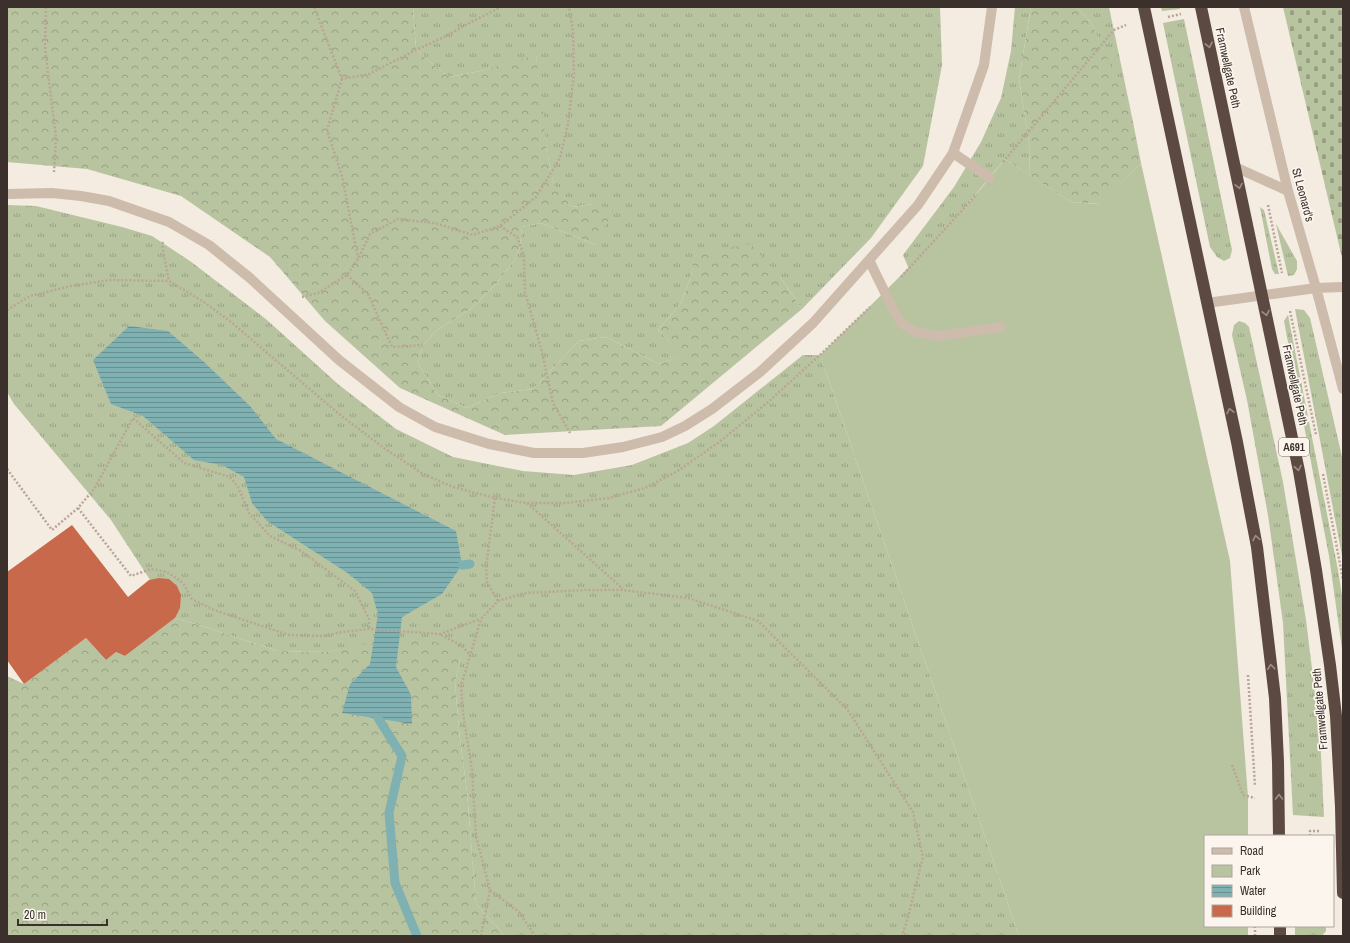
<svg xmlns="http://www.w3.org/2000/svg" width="1350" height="943" font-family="'Archivo Narrow',sans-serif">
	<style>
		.grass { fill: url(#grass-tufts) }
		.forest { fill: url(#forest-crowns) }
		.cemetery { fill: url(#cemetery-stones) }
		.green { fill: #b8c4a0 }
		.water { fill: url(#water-rules) }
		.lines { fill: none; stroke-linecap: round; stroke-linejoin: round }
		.stream { stroke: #7fb0b2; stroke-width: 9 }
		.building { fill: #c8694b }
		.path { stroke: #b9a596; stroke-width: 2.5; stroke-dasharray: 2 2; stroke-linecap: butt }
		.minor { stroke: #cdbbac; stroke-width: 10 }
		.highway { stroke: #5c4a42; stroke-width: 12 }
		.oneway { stroke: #9c8e87 }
		.labels { text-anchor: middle; stroke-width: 3.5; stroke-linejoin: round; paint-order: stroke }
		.shield { fill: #fbf5ee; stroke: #756b66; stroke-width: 1 }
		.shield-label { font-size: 11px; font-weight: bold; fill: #3b302b }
		.street-label { font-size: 12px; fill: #3b302b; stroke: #fbf5ee }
	</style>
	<defs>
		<pattern id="grass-tufts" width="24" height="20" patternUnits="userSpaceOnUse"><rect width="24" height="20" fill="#b8c4a0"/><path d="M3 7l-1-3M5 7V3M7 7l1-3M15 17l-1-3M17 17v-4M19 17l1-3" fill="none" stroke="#97a083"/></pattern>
		<pattern id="forest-crowns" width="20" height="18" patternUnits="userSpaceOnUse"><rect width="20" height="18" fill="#b8c4a0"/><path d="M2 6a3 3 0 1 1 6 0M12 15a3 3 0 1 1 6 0" fill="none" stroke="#97a083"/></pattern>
		<pattern id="cemetery-stones" width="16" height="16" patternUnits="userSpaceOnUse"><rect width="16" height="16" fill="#b8c4a0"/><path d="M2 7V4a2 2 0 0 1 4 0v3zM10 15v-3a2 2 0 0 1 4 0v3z" fill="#97a083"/></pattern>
		<pattern id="water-rules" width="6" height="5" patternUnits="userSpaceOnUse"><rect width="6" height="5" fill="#7fb0b2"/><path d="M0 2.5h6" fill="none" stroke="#699091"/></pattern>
	</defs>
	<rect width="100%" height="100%" fill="#f4ebe1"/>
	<path class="grass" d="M 413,7 L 940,7 L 942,65 L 923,166 L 871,238 L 802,309 L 780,277 L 696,253 L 691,276 L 681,303 L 658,330 L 684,355 L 659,364 L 606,337 L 579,341 L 533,389 L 500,393 L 467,408 L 438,395 L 418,364 L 423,345 L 437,330 L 472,308 L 496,284 L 514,261 L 520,247 L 522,227 L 541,223 L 596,245 L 593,204 L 572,207 L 555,189 L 547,153 L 536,56 L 480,71 L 449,77 L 416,50 Z
		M 1015,7 L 1031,7 L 1019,79 L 1030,148 L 1029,175 L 1005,159 L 955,219 L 909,269 L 903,255 L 954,187 L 981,142 L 1001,98 L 1011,51 Z
		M 1076,7 L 1109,7 L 1132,117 L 1091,22 Z
		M 1161,7 L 1179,7 L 1180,9 L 1162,11 Z
		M 1184,19 L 1232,250 L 1230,258 L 1224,261 L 1217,257 L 1210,247 L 1163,23 Z
		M 7,205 L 36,206 L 122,227 L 152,236 L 190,261 L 267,320 L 339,385 L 396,429 L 453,457 L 523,471 L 574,475 L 632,465 L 688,443 L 714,426 L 803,355 L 820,355 L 1019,936 L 505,936 L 476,904 L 467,792 L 459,731 L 455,682 L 461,658 L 412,724 L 342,713 L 373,644 L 325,652 L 278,651 L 202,626 L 175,618 L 111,520 L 14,404 L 7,392 Z
		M 1260,207 L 1264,210 L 1279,274 L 1275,274 L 1272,269 Z
		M 1276,224 L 1297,261 L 1297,269 L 1294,275 L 1288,276 Z
		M 1295,309 L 1304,310 L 1310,318 L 1343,461 L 1343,561 Z
		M 1288,315 L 1338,570 L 1343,602 L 1343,656 L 1329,556 L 1284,321 Z
		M 1239,321 L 1245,323 L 1249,327 L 1283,482 L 1306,620 L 1320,734 L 1324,817 L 1293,815 L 1283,623 L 1268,515 L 1247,400 L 1232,335 L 1234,325 Z
		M 1295,926 L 1326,926 L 1326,931 L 1322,936 L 1295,936 Z"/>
	<path class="forest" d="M 7,7 L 413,7 L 416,50 L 449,77 L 480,71 L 536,55 L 542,100 L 547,153 L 555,188 L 572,207 L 593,204 L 613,210 L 596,245 L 541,223 L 522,227 L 520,247 L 514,261 L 496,284 L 472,308 L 437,330 L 423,345 L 418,364 L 438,395 L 467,408 L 500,393 L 533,389 L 579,341 L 606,337 L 659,364 L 683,355 L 658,330 L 681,303 L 691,276 L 695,253 L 751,244 L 780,277 L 802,309 L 661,426 L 505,435 L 400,388 L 325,321 L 270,257 L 181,196 L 87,169 L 7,162 Z
		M 1031,7 L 1076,7 L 1091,22 L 1116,78 L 1132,117 L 1141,163 L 1100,204 L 1071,202 L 1029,175 L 1030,148 L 1019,79 Z
		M 175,618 L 202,626 L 278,651 L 325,652 L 373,643 L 370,664 L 350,684 L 411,695 L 396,667 L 399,639 L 418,638 L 447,645 L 461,658 L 455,682 L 459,731 L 467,792 L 476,904 L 505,936 L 7,936 L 7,676 L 24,684 L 86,638 L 106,660 L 116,652 L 125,656 Z"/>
	<path class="cemetery" d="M 1283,7 L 1343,7 L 1343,262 Z"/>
	<path class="green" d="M 1005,159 L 1071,202 L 1099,204 L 1141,163 L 1230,561 L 1248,797 L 1248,836 L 1205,836 L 1205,926 L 1248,926 L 1248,936 L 1019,936 L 820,355 C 885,292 949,230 1005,159 Z"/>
	<path class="water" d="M 129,326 L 168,331 L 204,362 L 250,406 L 276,439 L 456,531 L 462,565 L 442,594 L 402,617 L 396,667 L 411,695 L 412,724 L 342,713 L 350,684 L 370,664 L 378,614 L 372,593 L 349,574 L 267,521 L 252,503 L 244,477 L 222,465 L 194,460 L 143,416 L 111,404 L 93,360 Z"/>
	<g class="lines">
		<path class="stream" d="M 462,565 L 470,564
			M 378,718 L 402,756 L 389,813 L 395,883 L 417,936"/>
	</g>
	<path class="building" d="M 72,525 L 128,597 L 149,580 L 159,578 L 169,579 L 177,586 L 181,595 L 180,608 L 175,618 L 125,656 L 116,652 L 106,660 L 86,638 L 24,684 L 7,660 L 7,572 Z"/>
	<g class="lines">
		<path class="path" d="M 46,7 L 45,49 L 56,137 L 54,172
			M 314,7 L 342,79 L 369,74 L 416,50 L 444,37 L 473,21 L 501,7
			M 1168,17 L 1181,14
			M 342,79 L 327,130 L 342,176 L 358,258
			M 1003,162 L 1114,30 L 1126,25
			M 1268,205 L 1282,273
			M 500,226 L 517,237 L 524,255 L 525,292 L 542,352 L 553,403 L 570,433
			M 163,242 L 162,245 L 169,281
			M 347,275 L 368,294 L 392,347 L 423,345
			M 901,277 L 977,194
			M 302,297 L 318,293 L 347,275 L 358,259 L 370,234 L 398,219 L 435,223 L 473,235 L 500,226 L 536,197 L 560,158 L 568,124 L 574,73 L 573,31 L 569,7
			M 7,310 L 30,296 L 71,286 L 110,280 L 169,281 L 204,302 L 231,322 L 339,414 L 384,448 L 423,474 L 453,487 L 495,498 L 526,503 L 565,503 L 609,498 L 645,488 L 676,472 L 718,443 L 767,403 L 820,355 L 870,307
			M 1290,311 L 1316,435
			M 7,469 L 52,530 L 78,508 L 94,489 L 133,418 L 184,463 L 230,477 L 238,487 L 249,513 L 270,536 L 301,551 L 355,591 L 369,619 L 369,629
			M 1323,474 L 1343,580
			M 495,498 L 486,567 L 487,582 L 498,601
			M 527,503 L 623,589
			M 78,508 L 131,576 L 151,569 L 167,572 L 183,583 L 192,599 L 214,610 L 289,635 L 323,636 L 343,632 L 369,629 L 440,634 L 480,619
			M 441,635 L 461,645 L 470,655
			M 1248,675 L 1255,786
			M 1232,765 L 1243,795 L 1255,798
			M 1310,836 L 1310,831 L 1321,831
			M 490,890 L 519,912 L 535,936
			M 481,936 L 490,890 L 476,836 L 472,770 L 463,713 L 461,686 L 481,619 L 498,601 L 524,593 L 587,590 L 623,590 L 688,598 L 758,621 L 847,709 L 913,812 L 923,857 L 908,917 L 902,936
			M 1255,936 L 1255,926"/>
		<path class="minor" d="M 1244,7 L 1288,191 L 1316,288 L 1343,389
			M 953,153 L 990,178
			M 1235,167 L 1288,191
			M 7,194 L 52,193 L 81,196 L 109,201 L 169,222 L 209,245 L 250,278 L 339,360 L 399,407 L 435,427 L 489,444 L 534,453 L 583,453 L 623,447 L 662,437 L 685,426 L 712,409 L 760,372 L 813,323 L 918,205 L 953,153 L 984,65 L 992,7
			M 869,260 L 895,313 L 901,323 L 916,332 L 939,336 L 1001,327
			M 1207,303 L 1316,288 L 1343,287"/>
		<path class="highway" d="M 1144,7 L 1237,442 L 1257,547 L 1275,698 L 1278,762 L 1279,836
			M 1201,7 L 1299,471 L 1316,570 L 1330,665 L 1336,716 L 1341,807 L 1343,893
			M 1280,936 L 1280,926"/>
	</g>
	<defs><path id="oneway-chevron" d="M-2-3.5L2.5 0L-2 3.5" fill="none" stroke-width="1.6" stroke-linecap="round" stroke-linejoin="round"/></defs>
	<g class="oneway">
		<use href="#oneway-chevron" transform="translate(1209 45) rotate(78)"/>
		<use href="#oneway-chevron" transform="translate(1239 186) rotate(78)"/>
		<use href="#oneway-chevron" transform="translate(1266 313) rotate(78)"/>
		<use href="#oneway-chevron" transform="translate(1230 411) rotate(-102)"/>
		<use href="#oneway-chevron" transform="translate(1298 468) rotate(79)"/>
		<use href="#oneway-chevron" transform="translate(1256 538) rotate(-101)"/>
		<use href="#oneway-chevron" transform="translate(1271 667) rotate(-96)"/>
		<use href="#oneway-chevron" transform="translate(1279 797) rotate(-90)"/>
	</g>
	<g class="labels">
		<rect class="shield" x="1279" y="438" width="30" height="18" rx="3"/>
		<g class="shield-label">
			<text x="1294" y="451">A691</text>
		</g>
		<g class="street-label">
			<text transform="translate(1228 68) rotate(78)" y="4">Framwellgate Peth</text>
			<text transform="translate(1303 195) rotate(75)" y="4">St Leonard's</text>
			<text transform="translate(1295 385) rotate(78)" y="4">Framwellgate Peth</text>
			<text transform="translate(1320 709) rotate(-95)" y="4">Framwellgate Peth</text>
		</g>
	</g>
	<rect width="1350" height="943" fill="none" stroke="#3b302b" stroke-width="16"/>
	<rect x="1204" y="835" width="130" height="92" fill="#fbf5ee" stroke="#aea6a0"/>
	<rect x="1212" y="848" width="20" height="6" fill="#cdbbac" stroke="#aea6a0"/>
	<text x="1240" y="855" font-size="12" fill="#3b302b">Road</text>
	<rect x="1212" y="865" width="20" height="12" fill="#b8c4a0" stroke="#aea6a0"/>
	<text x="1240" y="875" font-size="12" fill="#3b302b">Park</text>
	<rect x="1212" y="885" width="20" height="12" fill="url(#water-rules)" stroke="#aea6a0"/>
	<text x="1240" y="895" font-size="12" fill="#3b302b">Water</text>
	<rect x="1212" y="905" width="20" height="12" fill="#c8694b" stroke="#aea6a0"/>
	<text x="1240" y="915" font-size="12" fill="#3b302b">Building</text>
	<path d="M18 919v6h89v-6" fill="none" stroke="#3b302b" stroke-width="2"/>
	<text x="24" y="919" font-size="12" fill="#3b302b" stroke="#fbf5ee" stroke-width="3" paint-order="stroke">20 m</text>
</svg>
